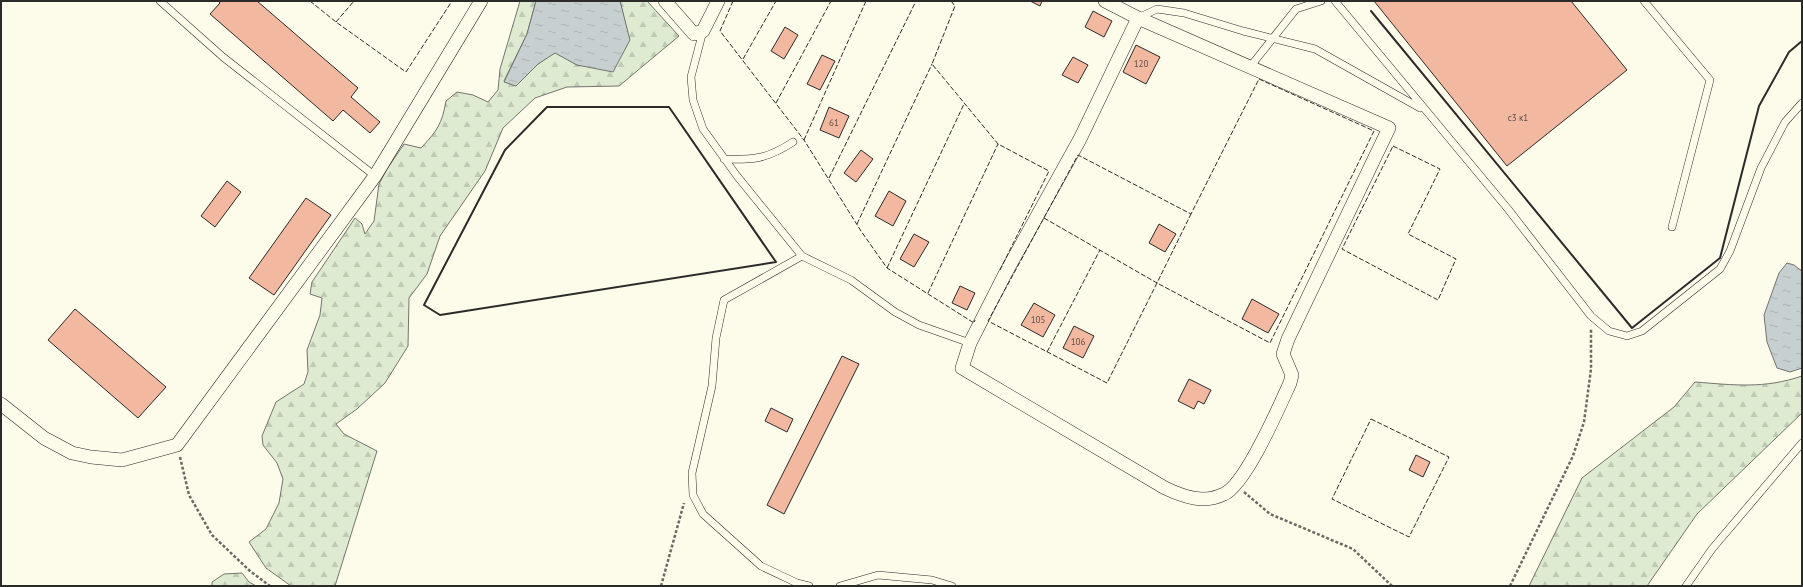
<svg xmlns="http://www.w3.org/2000/svg" width="1803" height="587" font-family="'PT Sans',sans-serif">
	<style>
		.forest { fill: url(#forest-firs); stroke: #74746e }
		.water { fill: url(#water-ripples); stroke: #74746e }
		.building { fill: #f2b8a0; stroke: #2b2b2b }
		.lines { fill: none; stroke-linecap: round; stroke-linejoin: round }
		.lane-casing { stroke: #2b2b2b; stroke-width: 8 }
		.street-casing { stroke: #2b2b2b; stroke-width: 14 }
		.path { stroke: #6a6964; stroke-width: 2.5; stroke-dasharray: 3 2; stroke-linecap: butt }
		.lane { stroke: #fdfbea; stroke-width: 7 }
		.street { stroke: #fdfbea; stroke-width: 13 }
		.fence { stroke: #2b2b2b; stroke-width: 1; stroke-dasharray: 5 2; stroke-linecap: butt }
		.wall { stroke: #2b2b2b; stroke-width: 2 }
		.labels { text-anchor: middle; stroke-width: 3; stroke-linejoin: round; paint-order: stroke }
		.number-label { font-size: 9px; fill: #5d4e48 }
	</style>
	<defs>
		<pattern id="forest-firs" width="22" height="20" patternUnits="userSpaceOnUse"><rect width="22" height="20" fill="#deebd1"/><path d="M5 1l3.5 6h-7zM16 11l3.5 6h-7z" fill="#bfcab4"/></pattern>
		<pattern id="water-ripples" width="26" height="14" patternUnits="userSpaceOnUse"><rect width="26" height="14" fill="#c7d0d0"/><path d="M2 4q2-2 4 0t4 0M15 11q2-2 4 0t4 0" fill="none" stroke="#abb3b3"/></pattern>
	</defs>
	<rect width="100%" height="100%" fill="#fdfbea"/>
	<path class="forest" d="M 520,1 L 536,1 L 527,34 L 504,81 L 516,86 L 538,64 L 555,52 L 577,65 L 629,40 L 620,1 L 647,1 L 679,36 L 619,86 L 567,87 L 535,98 L 503,128 L 485,171 L 440,236 L 427,274 L 409,298 L 408,346 L 385,383 L 357,409 L 336,424 L 344,434 L 377,451 L 335,586 L 291,586 L 266,568 L 249,542 L 266,529 L 279,503 L 283,479 L 277,463 L 263,445 L 262,436 L 276,402 L 304,384 L 308,372 L 307,350 L 320,315 L 322,298 L 310,294 L 312,282 L 355,218 L 362,224 L 365,234 L 374,221 L 379,184 L 387,169 L 404,144 L 421,148 C 437,131 442,124 446,101 L 457,92 L 473,95 L 488,102 L 498,90 L 500,69 Z
		M 1802,376 L 1802,413 L 1697,514 L 1647,586 L 1529,586 L 1582,478 L 1674,407 L 1695,382 C 1734,385 1764,389 1802,376 Z
		M 242,573 L 249,582 L 256,586 L 212,586 L 212,582 L 224,574 Z"/>
	<path class="water" d="M 536,1 L 620,1 L 630,40 L 613,72 L 577,65 L 555,53 L 538,64 L 516,86 L 504,82 L 527,34 Z
		M 1787,263 L 1794,265 L 1802,271 L 1802,368 L 1790,372 L 1777,368 L 1767,342 L 1764,315 L 1779,273 Z"/>
	<path class="building" d="M 218,1 L 257,1 L 358,88 L 351,97 L 380,122 L 370,133 L 343,110 L 333,121 L 210,14 L 220,3 Z
		M 1030,1 L 1042,1 L 1040,6 Z
		M 1374,1 L 1571,1 L 1627,70 L 1507,166 Z
		M 1093,11 L 1112,21 L 1104,37 L 1085,27 Z
		M 785,27 L 798,35 L 784,59 L 771,51 Z
		M 1136,45 L 1160,57 L 1146,84 L 1123,72 Z
		M 822,55 L 835,61 L 820,90 L 807,84 Z
		M 1073,57 L 1088,65 L 1078,83 L 1062,75 Z
		M 829,107 L 849,116 L 839,138 L 820,130 Z
		M 861,150 L 873,159 L 856,182 L 844,173 Z
		M 227,181 L 241,192 L 215,227 L 201,216 Z
		M 889,191 L 906,201 L 893,226 L 875,216 Z
		M 306,198 L 331,215 L 274,295 L 249,278 Z
		M 1159,224 L 1176,234 L 1165,252 L 1149,243 Z
		M 914,234 L 929,242 L 914,267 L 900,259 Z
		M 960,286 L 975,293 L 967,310 L 952,303 Z
		M 1252,299 L 1279,314 L 1268,333 L 1242,319 Z
		M 1034,303 L 1055,315 L 1043,337 L 1021,325 Z
		M 75,309 L 166,387 L 138,418 L 48,340 Z
		M 1074,326 L 1094,336 L 1083,358 L 1063,348 Z
		M 842,356 L 859,364 L 784,514 L 767,505 Z
		M 1189,379 L 1211,390 L 1204,404 L 1198,401 L 1194,409 L 1178,401 Z
		M 771,408 L 793,419 L 787,432 L 765,421 Z
		M 1416,455 L 1430,462 L 1423,477 L 1409,470 Z"/>
	<g class="lines">
		<g class="lane-casing">
			<path id="lane" d="M 160,1 L 223,57 L 375,176
				M 1335,1 L 1508,209 L 1591,316 L 1609,331 L 1627,336 L 1642,331 L 1720,269 L 1730,251 L 1761,168 L 1785,122 L 1802,103
				M 1644,1 L 1710,80 L 1672,227
				M 1138,18 L 1157,9 L 1184,13 L 1243,31 L 1315,49 L 1420,108
				M 703,31 L 691,77 L 693,100 L 703,129 L 737,176 L 802,256 L 724,300 L 716,338 L 712,386 L 692,473 L 693,495 L 703,514 L 761,566 L 797,583 L 809,586
				M 1250,67 L 1296,9 L 1321,1
				M 724,159 C 754,160 767,159 793,142
				M 802,256 L 851,280 L 895,312 L 919,325 L 970,343
				M 840,586 L 878,575 L 932,580 L 952,586
				M 1686,586 L 1712,549 L 1802,443"/>
		</g>
		<g class="street-casing">
			<path id="street" d="M 665,1 L 694,34 L 703,31 L 718,1
				M 1105,1 L 1138,18 L 1389,128 L 1288,339 L 1283,354 L 1292,375 L 1290,383 C 1279,407 1246,484 1224,494 C 1204,504 1184,497 1165,488 L 962,368 L 970,343 L 1005,274 L 1080,139 L 1138,18
				M 1,404 L 44,438 L 72,453 L 91,457 L 122,460 L 177,445 L 375,176 L 481,1"/>
		</g>
		<path class="path" d="M 180,457 L 189,495 L 212,535 L 250,571 L 270,586
			M 1244,492 L 1270,514 L 1353,549 L 1392,586
			M 661,586 L 684,503
			M 1510,586 L 1573,456 L 1584,422 L 1591,369 L 1591,329"/>
		<use href="#lane" class="lane"/>
		<use href="#street" class="street"/>
		<path class="fence" d="M 310,1 L 336,22 L 406,72 L 452,1
			M 733,1 L 720,31 L 804,140 L 861,231 L 887,268 L 974,323 L 975,320
			M 951,1 L 955,6 L 932,64 L 998,144 L 1049,171 L 1000,270
			M 336,22 L 354,1
			M 743,59 L 776,1
			M 1259,79 L 1374,131 L 1270,343 L 1157,283 L 1107,383 L 988,321 L 1078,155 L 1191,214 Z
			M 776,103 L 831,1
			M 804,140 L 866,1
			M 1393,146 L 1440,169 L 1408,234 L 1456,259 L 1438,300 L 1342,249 Z
			M 829,178 L 916,1
			M 1044,218 L 1157,283 L 1191,214
			M 857,224 L 932,64
			M 887,268 L 964,104
			M 928,293 L 998,144
			M 1047,352 L 1100,250
			M 1371,419 L 1449,457 L 1409,537 L 1332,499 Z"/>
		<path class="wall" d="M 1371,11 L 1632,328 L 1720,258 L 1759,106 L 1789,52 L 1802,41
			M 547,107 L 669,107 L 776,262 L 440,315 L 424,305 L 505,150 Z"/>
	</g>
	<g class="labels">
		<g class="number-label">
			<text x="1141" y="67">120</text>
			<text x="1518" y="121">с3 к1</text>
			<text x="834" y="126">61</text>
			<text x="1038" y="323">105</text>
			<text x="1078" y="345">106</text>
		</g>
	</g>
	<rect width="1803" height="587" fill="none" stroke="#2b2b2b" stroke-width="4"/>
</svg>
